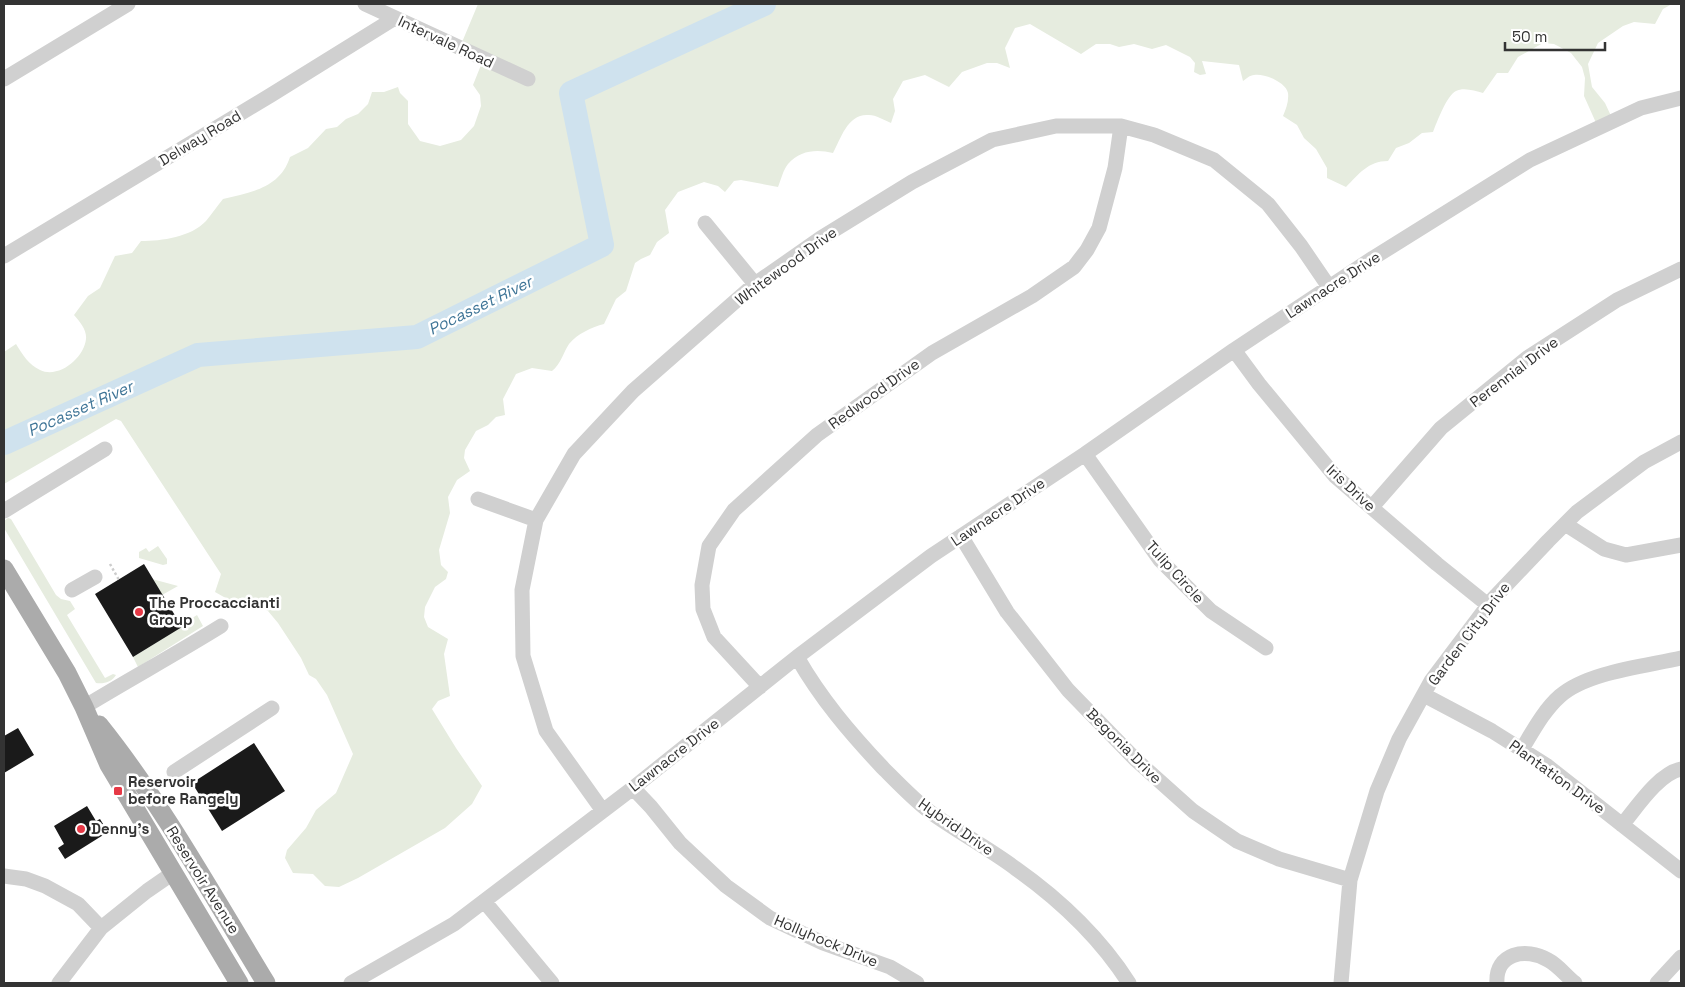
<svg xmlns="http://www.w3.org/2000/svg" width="1685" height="987" font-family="'Space Grotesk',sans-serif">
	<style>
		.green { fill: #e6ecdf }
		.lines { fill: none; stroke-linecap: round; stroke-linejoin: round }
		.river { stroke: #cfe2ee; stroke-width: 24 }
		.building { fill: #1a1a1a }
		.path { stroke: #cdcdcd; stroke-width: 2.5; stroke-dasharray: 2.5 2.5; stroke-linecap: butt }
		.minor { stroke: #d0d0d0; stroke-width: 15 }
		.major { stroke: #ababab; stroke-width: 19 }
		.poi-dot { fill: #e63946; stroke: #fff; stroke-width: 2 }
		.labels { text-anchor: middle; stroke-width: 5; stroke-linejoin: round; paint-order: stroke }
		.street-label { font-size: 15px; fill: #333; stroke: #fff }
		.poi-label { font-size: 15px; font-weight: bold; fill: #333; stroke: #fff; text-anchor: start }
		.water-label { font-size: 16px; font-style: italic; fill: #3f7597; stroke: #fff }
	</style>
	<rect width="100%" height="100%" fill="#fff"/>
	<path class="green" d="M 478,4 L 1672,4 L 1663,9 L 1655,24 L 1634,22 L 1623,26 L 1598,43 L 1588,64 L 1592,87 L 1605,103 L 1612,118 L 1597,125 L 1584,96 L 1585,78 L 1582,67 L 1571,53 L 1554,44 L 1543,43 L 1518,57 L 1508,73 L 1497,73 L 1483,93 C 1475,91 1464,87 1456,91 C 1447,95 1437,122 1433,132 L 1422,133 L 1409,143 L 1396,148 L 1388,161 C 1368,161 1359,174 1346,187 L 1327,178 L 1327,168 L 1316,149 L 1304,138 L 1297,125 L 1283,116 C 1286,109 1289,101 1288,93 C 1286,82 1264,73 1254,75 C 1250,75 1246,79 1243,81 L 1239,65 L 1202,61 L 1206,74 L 1200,75 L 1194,72 L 1195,63 L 1190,57 L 1166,45 L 1152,49 L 1134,44 L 1119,47 L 1110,44 L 1096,44 L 1081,54 L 1030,24 L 1015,28 L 1005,48 L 1010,68 L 997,63 L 987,63 L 962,72 L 949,87 L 925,75 L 903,81 L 893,99 L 895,111 L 891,123 C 884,120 876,115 869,115 C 848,113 841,138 833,153 C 817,149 800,150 788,164 C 783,170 781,180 778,187 L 741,180 L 734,181 L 725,192 L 718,186 L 704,182 L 678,192 L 665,210 L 669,233 L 657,242 L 650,255 L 641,259 L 635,263 L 626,291 L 616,299 L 604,324 C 592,327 577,334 569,344 C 563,353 561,364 552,371 L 532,368 L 516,374 L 503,399 L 505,415 L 496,417 L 488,425 L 476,431 L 465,450 L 464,458 L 470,471 L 457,480 L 448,497 L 450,513 L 439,550 L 441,565 L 448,572 L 446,579 L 435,587 L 425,607 L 424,617 L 428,627 L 448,639 L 444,654 L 450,696 L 438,701 L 432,709 L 456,748 L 482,786 L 472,804 L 445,828 L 358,878 L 339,887 L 325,886 L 313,874 L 293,873 L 285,858 L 287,850 L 306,828 L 316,810 L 336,793 L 353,754 L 327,695 L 316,679 L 309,675 L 301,658 L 278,623 L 268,611 L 241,598 L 231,601 L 215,592 L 221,574 L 121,421 L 116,419 L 4,484 L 4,352 L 16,344 C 22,354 29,365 40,370 C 59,379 84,358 86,339 C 87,330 80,322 74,315 L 88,296 L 100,288 L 115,256 L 132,253 L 141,241 C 162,241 191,237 206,221 C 212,214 217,206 223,199 C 252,192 280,188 290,157 L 308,148 L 326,129 L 337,127 L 346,119 L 358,114 L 368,104 L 372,92 L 384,92 L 398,87 L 400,93 L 408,101 L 408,124 L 420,141 L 440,146 L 461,140 L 474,126 L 481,106 L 480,95 L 473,85 L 483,60 L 460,47 Z
		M 8,518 L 11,519 L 56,595 L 61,599 L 70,601 L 75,609 L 67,615 L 105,678 L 113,674 L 116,675 C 112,682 104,684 96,683 L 4,528 L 4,521 Z
		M 158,546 L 167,559 L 167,564 L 163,565 L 139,558 L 139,552 L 146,548 L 149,552 Z
		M 152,579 L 178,586 L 162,595 Z
		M 197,615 L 203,626 L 138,667 L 133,657 L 181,627 L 181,625 Z"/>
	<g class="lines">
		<path class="river" d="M 4,443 L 198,355 L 417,337 L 602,245 L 571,93 L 764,4"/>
	</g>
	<path class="building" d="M 144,564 L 182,627 L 133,657 L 95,594 Z
		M 18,728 L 34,755 L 4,773 L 4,736 Z
		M 254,743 L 285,791 L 222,831 L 192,783 Z
		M 87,806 L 96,821 L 100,819 L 108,832 L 65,859 L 58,848 L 64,844 L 54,826 Z"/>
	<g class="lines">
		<path class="path" d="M 110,564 L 119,580"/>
		<path class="minor" d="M 365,4 L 528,79
			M 4,79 L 128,4
			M 705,223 L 755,284
			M 4,256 L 271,95 L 395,18
			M 1234,350 L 1259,384 L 1335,476 L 1437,564 L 1488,605
			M 1085,454 L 1160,560 L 1211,611 L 1266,648
			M 478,499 L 536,520
			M 1372,507 L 1441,428 L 1527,358 L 1617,300 L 1681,269
			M 4,511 L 105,449
			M 1565,524 L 1604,549 L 1626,555 L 1681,545
			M 961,536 L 1007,612 L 1068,690 L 1136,760 L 1193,811 L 1237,841 L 1279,859 L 1350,880
			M 72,590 L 95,577
			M 797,657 C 821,699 850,733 883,768 C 898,783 913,799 930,812 C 958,832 988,848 1015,868 C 1059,899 1100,938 1129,983
			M 760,687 L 714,637 L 703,609 L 702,585 L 709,546 L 734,510 L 817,435 L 932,353 L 1032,296 L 1074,267 L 1087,250 L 1099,228 L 1115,168 L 1121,126
			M 1424,695 L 1492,731 L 1546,765 L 1681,871
			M 84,707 C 130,679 176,654 221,626
			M 1522,749 C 1533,731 1544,710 1560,696 C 1587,672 1646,666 1681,658
			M 174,772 L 272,708
			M 633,788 L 651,807 L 680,843 L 726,886 L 770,918 L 823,943 L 890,967 L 917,983
			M 603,811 L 546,731 L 523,656 L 522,590 L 536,520 L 574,454 L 633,391 L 755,284 L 821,238 L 912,182 L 992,140 L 1056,126 L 1121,126 L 1154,135 L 1214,160 L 1268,204 L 1301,246 L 1329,287
			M 1622,825 C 1637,807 1658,774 1681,769
			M 4,876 L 26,879 L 45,886 L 78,904 L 101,928
			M 484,901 L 552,983
			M 59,983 L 101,928 L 147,891 L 173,873
			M 351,983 L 454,924 L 633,788 L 797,657 L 931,556 L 1085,454 L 1234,350 L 1373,258 L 1530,160 L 1641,108 L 1681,98
			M 1341,983 L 1350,880 L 1377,791 L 1399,739 L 1431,681 L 1492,600 L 1548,541 L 1577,512 L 1644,462 L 1681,442
			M 1497,983 C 1495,953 1526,947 1548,960 C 1558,965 1566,976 1575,983
			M 1657,983 L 1681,957"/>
		<path class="major" d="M 4,569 L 67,673 L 84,707 L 109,765 L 239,983
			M 99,725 C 163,805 213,896 266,983"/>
	</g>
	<g class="poi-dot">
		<circle cx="139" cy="612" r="5"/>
		<rect x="113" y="786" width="10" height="10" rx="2.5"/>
		<circle cx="81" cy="829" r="5"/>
	</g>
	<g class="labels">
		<g class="street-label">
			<text transform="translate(446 42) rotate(25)" y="5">Intervale Road</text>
			<text transform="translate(200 138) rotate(-31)" y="5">Delway Road</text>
			<text transform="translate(786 266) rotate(-36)" y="5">Whitewood Drive</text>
			<text transform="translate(1333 285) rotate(-33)" y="5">Lawnacre Drive</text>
			<text transform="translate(1514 372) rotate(-37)" y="5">Perennial Drive</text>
			<text transform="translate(874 394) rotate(-36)" y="5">Redwood Drive</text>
			<text transform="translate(1351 488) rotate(43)" y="5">Iris Drive</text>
			<text transform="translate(998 512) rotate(-34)" y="5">Lawnacre Drive</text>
			<text transform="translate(1175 572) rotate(48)" y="5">Tulip Circle</text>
			<text transform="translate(1469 634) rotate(-53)" y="5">Garden City Drive</text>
			<text transform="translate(1124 746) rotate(45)" y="5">Begonia Drive</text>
			<text transform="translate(674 755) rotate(-38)" y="5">Lawnacre Drive</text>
			<text transform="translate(1557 777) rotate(36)" y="5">Plantation Drive</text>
			<text transform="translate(956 827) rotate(35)" y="5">Hybrid Drive</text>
			<text transform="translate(203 880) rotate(58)" y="5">Reservoir Avenue</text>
			<text transform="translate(826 941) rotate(23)" y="5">Hollyhock Drive</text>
		</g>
		<g class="poi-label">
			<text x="149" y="608">The Proccaccianti<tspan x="149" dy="17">Group</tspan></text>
			<text x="128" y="787">Reservoir<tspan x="128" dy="17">before Rangely</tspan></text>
			<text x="91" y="834">Denny's</text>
		</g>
		<g class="water-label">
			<text transform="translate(480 305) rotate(-26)" y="6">Pocasset River</text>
			<text transform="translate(80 408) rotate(-24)" y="6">Pocasset River</text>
		</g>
	</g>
	<rect width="1685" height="987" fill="none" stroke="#333333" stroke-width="10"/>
	<path d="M1505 42v8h100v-8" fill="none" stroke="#333333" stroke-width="2.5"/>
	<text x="1512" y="42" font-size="15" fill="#333333" stroke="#ffffff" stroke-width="4" paint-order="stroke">50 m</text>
</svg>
